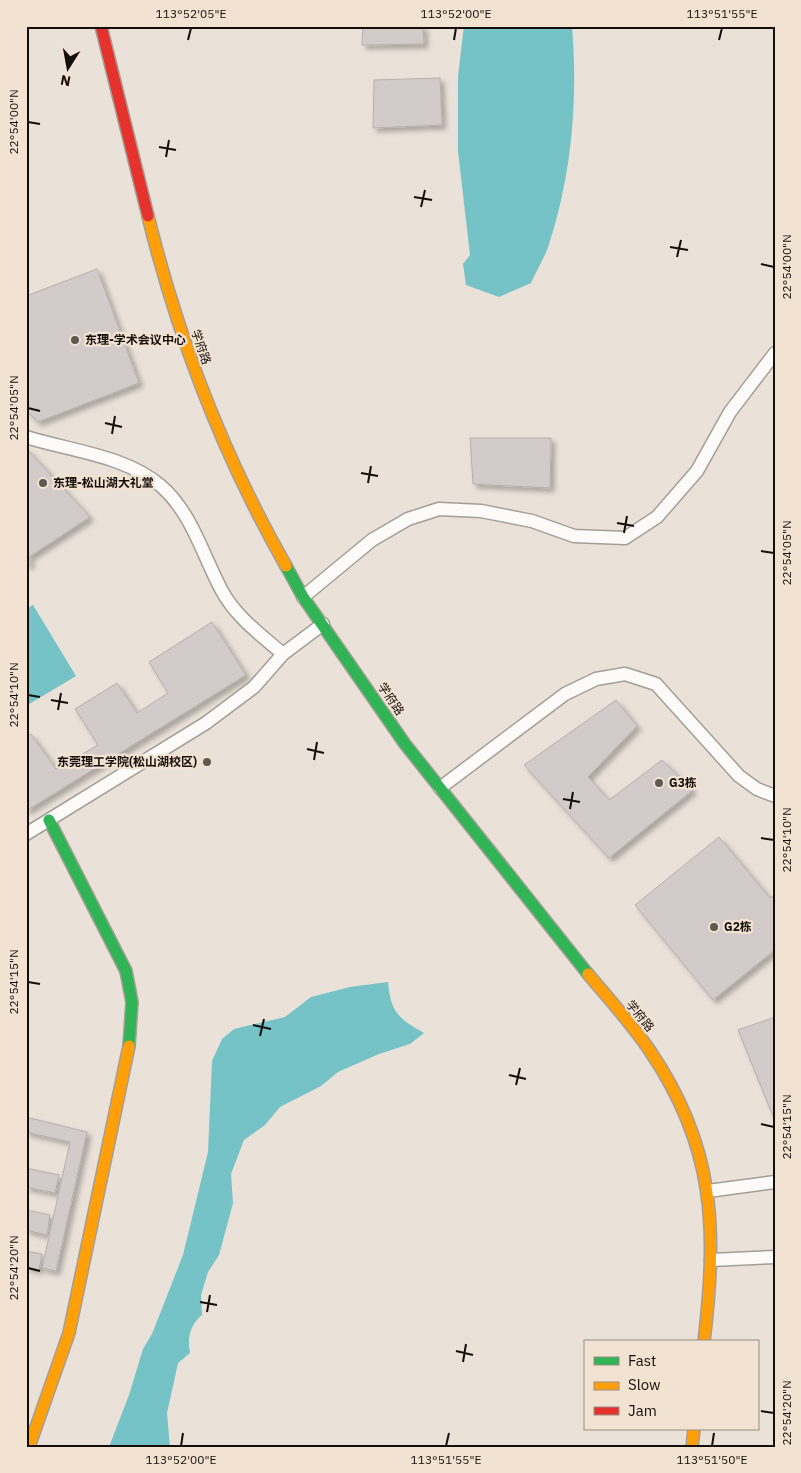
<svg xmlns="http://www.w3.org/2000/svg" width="801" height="1473" font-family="'IBM Plex Sans','Noto Sans SC',sans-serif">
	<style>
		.water { fill: #75c2c7 }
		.building { fill: #d3cbc9; stroke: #b6afad; filter: url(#shadow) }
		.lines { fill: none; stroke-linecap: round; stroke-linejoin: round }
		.street-casing { stroke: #a49e97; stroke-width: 15 }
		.fast-casing { stroke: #a49e97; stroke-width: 14 }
		.slow-casing { stroke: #a49e97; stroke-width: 14 }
		.jam-casing { stroke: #a49e97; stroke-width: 14 }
		.street { stroke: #fcfbf9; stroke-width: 12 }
		.fast { stroke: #30b455; stroke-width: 11 }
		.slow { stroke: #ff9f0a; stroke-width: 11 }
		.jam { stroke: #e5322d; stroke-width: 11 }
		.ticks { fill: none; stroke: #140f0a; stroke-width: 2 }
		.poi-dot { fill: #5f5952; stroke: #f1e2d2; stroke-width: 2 }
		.labels { text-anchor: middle; stroke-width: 4.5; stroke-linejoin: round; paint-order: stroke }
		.poi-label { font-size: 12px; font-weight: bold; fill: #140f0a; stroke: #f1e2d2; text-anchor: start }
		.street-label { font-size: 12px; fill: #140f0a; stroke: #f1e2d2 }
		.neatline { fill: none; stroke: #140f0a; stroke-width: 2 }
		.ticks-label { font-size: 12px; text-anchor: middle; fill: #140f0a }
	</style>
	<defs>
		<filter id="shadow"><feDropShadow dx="4" dy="4" stdDeviation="2.5" flood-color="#0004"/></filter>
	</defs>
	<rect width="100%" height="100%" fill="#eae2d9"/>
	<path class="water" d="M 464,26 L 572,26 C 578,98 572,172 550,241 C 546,256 537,269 531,283 L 499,297 L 466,285 L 463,264 L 470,255 L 458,151 L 458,76 Z
		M 33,605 L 76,676 L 26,706 L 26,609 Z
		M 388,982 C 391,1013 398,1018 424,1033 L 410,1044 L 379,1054 L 338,1072 L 321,1086 L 280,1107 L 265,1125 L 244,1140 L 231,1174 L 233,1203 L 219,1255 L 208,1272 L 201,1295 L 202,1315 C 190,1325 187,1338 190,1353 L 178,1363 L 167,1413 L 170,1447 L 109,1447 L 129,1395 L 143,1349 L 152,1334 L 183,1255 L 208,1152 L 212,1061 L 222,1039 L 234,1029 L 285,1017 L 311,997 L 350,987 Z"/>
	<path class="building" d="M 363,26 L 423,26 L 424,44 L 362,45 Z
		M 440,78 L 442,125 L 373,128 L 374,80 Z
		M 97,269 L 139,383 L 38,422 L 26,410 L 26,296 Z
		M 470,438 L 551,438 L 550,488 L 473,484 Z
		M 26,448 L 90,517 L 29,557 L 31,563 L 26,566 Z
		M 212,622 L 246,675 L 26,811 L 26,737 L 31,734 L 56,769 L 98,745 L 75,709 L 117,683 L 137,713 L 168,693 L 149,662 Z
		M 616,700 L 637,726 L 588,777 L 609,800 L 662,760 L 693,790 L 609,858 L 524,765 Z
		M 719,837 L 770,898 L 775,895 L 775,950 L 713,1000 L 635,905 Z
		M 775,1017 L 775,1121 L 738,1030 Z
		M 26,1117 L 87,1132 L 56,1271 L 42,1268 L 70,1142 L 26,1132 Z
		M 26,1168 L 59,1175 L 55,1193 L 26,1187 Z
		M 26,1210 L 50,1215 L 47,1235 L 26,1230 Z
		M 26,1251 L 42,1254 L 39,1270 L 26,1267 Z"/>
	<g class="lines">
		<g class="street-casing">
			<path id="street" d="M 26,437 C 71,451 124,455 161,486 C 192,513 203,556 222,591 C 236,617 261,635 283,654
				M 303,597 L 372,540 L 408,519 L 439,509 L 481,511 L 532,521 L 574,536 L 625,538 L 657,517 L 697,471 L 730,412 L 775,353
				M 440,788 L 565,694 L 596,679 L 625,674 L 656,684 L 739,776 L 757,789 L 775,796
				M 26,834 L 206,723 L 254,687 L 283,654 L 323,624
				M 708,1191 L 775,1182
				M 711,1260 L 775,1257"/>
		</g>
		<g class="fast-casing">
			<path id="fast" d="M 286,566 L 303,597 L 405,744 L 588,974
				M 49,820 L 126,971 L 132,1002 L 129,1046"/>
		</g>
		<g class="slow-casing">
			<path id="slow" d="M 148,216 C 178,338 224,457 286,566
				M 588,974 C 609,999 632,1024 650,1051 C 716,1148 717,1230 704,1342
				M 29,1447 L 69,1333 L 129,1046
				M 692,1447 L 694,1429"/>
		</g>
		<g class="jam-casing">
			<path id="jam" d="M 101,26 L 148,216"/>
		</g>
		<use href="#street" class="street"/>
		<use href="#fast" class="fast"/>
		<use href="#slow" class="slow"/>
		<use href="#jam" class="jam"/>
	</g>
	<path class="ticks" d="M 188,40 L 191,28M 454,40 L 456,28M 719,40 L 722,28M 28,122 L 40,124M 159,147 L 176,150M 166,157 L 169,140M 414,197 L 432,200M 421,207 L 425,190M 670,247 L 688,250M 677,257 L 681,240M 761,264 L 774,267M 28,408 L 40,411M 105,423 L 122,427M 112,434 L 115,416M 361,473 L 378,476M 368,483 L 371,466M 617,523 L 634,526M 624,533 L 627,516M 761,551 L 774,553M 28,695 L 40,697M 51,700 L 68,703M 58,710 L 61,693M 307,749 L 324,753M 314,760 L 317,742M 563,799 L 580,802M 570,809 L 573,792M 761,838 L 774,840M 28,982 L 40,984M 253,1025 L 271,1029M 260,1036 L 264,1019M 509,1075 L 526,1079M 516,1085 L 520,1068M 761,1124 L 774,1127M 28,1268 L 40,1271M 200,1302 L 217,1305M 207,1312 L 210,1295M 456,1351 L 473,1355M 463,1362 L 466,1344M 761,1411 L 774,1413M 181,1446 L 183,1433M 446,1446 L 449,1433M 712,1446 L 714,1433"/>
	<g class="poi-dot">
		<circle cx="75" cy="340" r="5"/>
		<circle cx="43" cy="483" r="5"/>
		<circle cx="207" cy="762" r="5"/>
		<circle cx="659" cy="783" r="5"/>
		<circle cx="714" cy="927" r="5"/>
	</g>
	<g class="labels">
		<g class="poi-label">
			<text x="85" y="344">东理-学术会议中心</text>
			<text x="53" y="487">东理-松山湖大礼堂</text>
			<text x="197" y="766" text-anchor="end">东莞理工学院(松山湖校区)</text>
			<text x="669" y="787">G3栋</text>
			<text x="724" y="931">G2栋</text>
		</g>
		<g class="street-label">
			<text transform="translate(201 347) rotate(71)" y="4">学府路</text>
			<text transform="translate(391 699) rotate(56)" y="4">学府路</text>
			<text transform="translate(640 1016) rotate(51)" y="4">学府路</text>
		</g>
	</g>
	<rect width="801" height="1473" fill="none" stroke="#f1e2d2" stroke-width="55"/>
	<rect x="584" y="1340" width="175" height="90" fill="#f1e2d2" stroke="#998e82"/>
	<rect x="594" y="1357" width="25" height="8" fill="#30b455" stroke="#998e82"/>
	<text x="628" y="1366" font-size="15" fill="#140f0a">Fast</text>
	<rect x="594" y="1382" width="25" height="8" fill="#ff9f0a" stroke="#998e82"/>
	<text x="628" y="1390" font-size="15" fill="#140f0a">Slow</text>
	<rect x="594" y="1407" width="25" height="8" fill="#e5322d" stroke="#998e82"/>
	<text x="628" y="1416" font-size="15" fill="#140f0a">Jam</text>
	<g transform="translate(68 68) rotate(191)" stroke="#f1e2d2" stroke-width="4" paint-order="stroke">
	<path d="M0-4L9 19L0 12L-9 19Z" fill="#140f0a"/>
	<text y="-8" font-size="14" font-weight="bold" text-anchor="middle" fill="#140f0a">N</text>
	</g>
	<rect x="28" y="28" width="746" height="1418" class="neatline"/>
	<g class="ticks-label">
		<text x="191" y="18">113°52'05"E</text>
		<text x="456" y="18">113°52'00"E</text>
		<text x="722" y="18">113°51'55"E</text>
		<text transform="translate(14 122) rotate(-90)" y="4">22°54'00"N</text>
		<text transform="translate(787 267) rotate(-90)" y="4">22°54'00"N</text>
		<text transform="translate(14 408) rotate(-90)" y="4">22°54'05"N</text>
		<text transform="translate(787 553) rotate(-90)" y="4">22°54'05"N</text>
		<text transform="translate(14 695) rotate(-90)" y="4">22°54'10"N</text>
		<text transform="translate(787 840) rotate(-90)" y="4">22°54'10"N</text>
		<text transform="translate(14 982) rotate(-90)" y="4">22°54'15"N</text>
		<text transform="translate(787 1127) rotate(-90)" y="4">22°54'15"N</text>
		<text transform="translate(14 1268) rotate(-90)" y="4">22°54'20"N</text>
		<text transform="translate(787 1413) rotate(-90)" y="4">22°54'20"N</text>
		<text x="181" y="1464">113°52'00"E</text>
		<text x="446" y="1464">113°51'55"E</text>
		<text x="712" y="1464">113°51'50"E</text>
	</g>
</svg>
